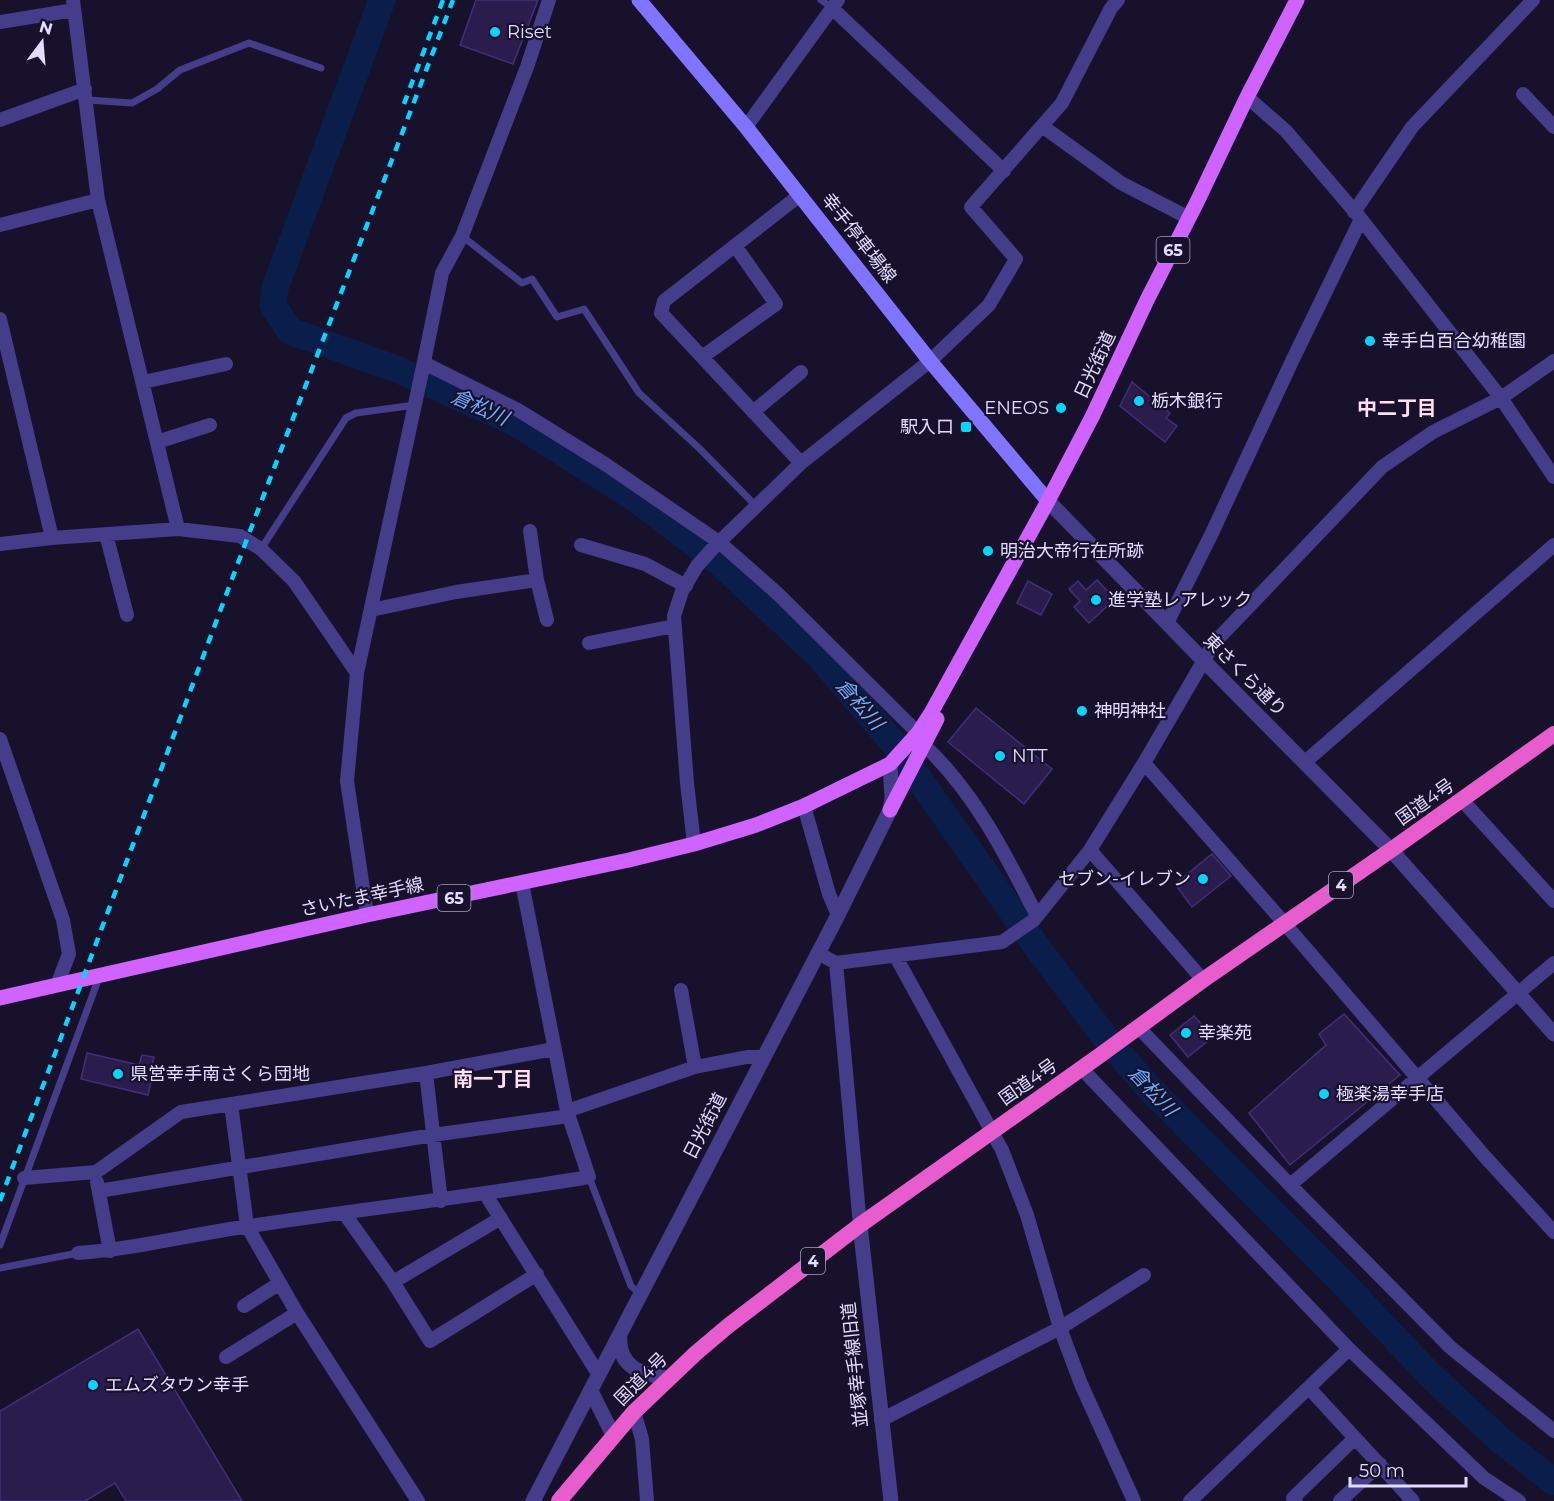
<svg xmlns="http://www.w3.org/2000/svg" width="1554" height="1501" font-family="Montserrat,'Noto Sans JP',sans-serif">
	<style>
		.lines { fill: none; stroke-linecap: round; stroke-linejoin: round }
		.river { stroke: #0b1e4b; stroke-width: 27 }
		.building { fill: #2a1d4d; stroke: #432f79; stroke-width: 1.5 }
		.service { stroke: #453c8a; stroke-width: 7 }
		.minor { stroke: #453c8a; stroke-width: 14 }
		.tertiary { stroke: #453c8a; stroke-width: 15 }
		.secondary { stroke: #8173ff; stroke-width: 15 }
		.primary { stroke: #d063ff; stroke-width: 15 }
		.trunk { stroke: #e85dcd; stroke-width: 16 }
		.rail { stroke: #08d4ff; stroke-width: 4.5; stroke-dasharray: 9 8; stroke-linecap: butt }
		.poi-dot { fill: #08d4ff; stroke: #18112c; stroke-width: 2 }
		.labels { text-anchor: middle; stroke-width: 4.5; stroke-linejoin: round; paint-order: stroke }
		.shield { fill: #18112c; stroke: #a59fc0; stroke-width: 1.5 }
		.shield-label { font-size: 16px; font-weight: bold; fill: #e2dcff }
		.poi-label { font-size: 18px; fill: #e2dcff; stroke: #18112c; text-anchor: start }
		.street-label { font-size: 18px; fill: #e2dcff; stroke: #18112c }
		.water-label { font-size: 20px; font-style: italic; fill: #6aafff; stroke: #18112c }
		.neighbourhood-label { font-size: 20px; font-weight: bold; fill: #ffdef0; stroke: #18112c }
	</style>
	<rect width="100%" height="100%" fill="#18112c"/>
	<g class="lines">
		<path class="river" d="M 382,0 L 275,288 L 273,306 L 290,331 L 396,369 L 516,423 L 636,499 L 721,564 L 819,656 L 896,746 L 1037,947 L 1108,1041 L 1151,1090 L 1339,1279 L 1430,1375 L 1499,1439 L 1554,1482"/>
	</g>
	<path class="building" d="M 476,0 L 538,0 L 513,64 L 460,45 Z
		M 1132,382 L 1170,413 L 1166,418 L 1177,426 L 1165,442 L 1120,406 Z
		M 1097,580 L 1115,599 L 1089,623 L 1074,607 L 1080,601 L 1069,589 L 1078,581 L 1086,590 Z
		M 1028,581 L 1052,594 L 1041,615 L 1017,603 Z
		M 976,708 L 1052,769 L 1024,804 L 948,742 Z
		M 1212,854 L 1231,876 L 1192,907 L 1175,884 Z
		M 1344,1014 L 1400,1075 L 1290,1165 L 1249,1113 L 1326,1045 L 1319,1034 Z
		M 1194,1016 L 1213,1037 L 1188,1057 L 1170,1035 Z
		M 87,1053 L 139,1065 L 142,1055 L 154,1057 L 151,1068 L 154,1068 L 148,1095 L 81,1079 Z
		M 138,1329 L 242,1501 L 126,1501 L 115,1483 L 85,1501 L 0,1501 L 0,1411 Z"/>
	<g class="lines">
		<path class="service" d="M 821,0 L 832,8
			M 87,100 L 132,103 L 157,89 L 180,70 L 249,43 L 321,68
			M 462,236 L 522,283 L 532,279 L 557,317 L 584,309 L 639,393 L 700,449 L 756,506
			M 261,549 L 346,418 L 356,413 L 415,405
			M 589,1177 L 631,1286 L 640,1294
			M 0,1245 L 100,975
			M 0,1268 L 78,1253"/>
		<path class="minor" d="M 73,0 L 98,200 L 178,529
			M 832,8 L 1004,171
			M 0,22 L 74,10
			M 1523,94 L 1554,127
			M 1247,97 L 1286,131 L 1361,219 L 1501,398 L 1554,477
			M 0,120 L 85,89
			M 1042,126 L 1121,183 L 1189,218
			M 746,127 L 838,0
			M 800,195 L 664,301 L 661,313 L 801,463
			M 1354,212 L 1412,127 L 1533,0
			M 0,225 L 98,200
			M 0,319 L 52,538
			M 702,357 L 776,304 L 736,247
			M 424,363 L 518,410 L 605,464 L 719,542 L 778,594 L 918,733
			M 143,382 L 226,364
			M 753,412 L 801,372
			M 157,442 L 210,425
			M 106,534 L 127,615
			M 0,544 L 52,538 L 178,529 L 240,536 L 261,549 L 294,581 L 357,673
			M 581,545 L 645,564 L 686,586
			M 537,580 L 547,620
			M 371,610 L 456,592 L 537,580 L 530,531
			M 1167,623 L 1211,535 L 1293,359 L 1361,219
			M 589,643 L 674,626
			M 0,739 L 63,920 L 69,954 L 57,985
			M 924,745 C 975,793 1006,855 1037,916
			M 1305,762 L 1554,545
			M 1144,763 L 1285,924 L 1487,1159 L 1554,1232
			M 1462,800 L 1554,901
			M 804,806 L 829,894 L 838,915
			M 694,844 L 687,783 L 674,616 L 682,591 L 697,566 L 714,547 L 801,463 L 930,361 L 989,305 L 1016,259 L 971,207 L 1062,103 L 1111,8 L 1118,0
			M 1090,850 L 1203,980
			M 367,915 L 347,781 L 357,673 L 423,367 L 442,273 L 462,236 L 527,67 L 549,0
			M 818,953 L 836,963 L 1002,942 L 1034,920 L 1090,850 L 1144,763 L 1214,643 L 1382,467 L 1433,432 L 1501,398 L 1554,361
			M 896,957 L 1002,1150 L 1027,1215 L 1060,1328 L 1081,1384 L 1134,1501
			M 836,963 L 860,1225
			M 681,990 L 695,1067
			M 1138,1027 L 1290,1185 L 1554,963
			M 1082,1069 L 1349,1349 L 1484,1478 L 1519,1501
			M 426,1073 L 441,1201
			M 231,1104 L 247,1226 L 297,1313 L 418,1501
			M 567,1111 L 695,1067 L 747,1057 L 763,1057
			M 24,1178 L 96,1172 L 181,1112 L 426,1073 L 554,1049
			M 97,1182 L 110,1251
			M 1290,1185 L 1450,1347 L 1554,1431
			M 99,1191 L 433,1135 L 569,1116
			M 486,1195 L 599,1375
			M 344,1213 L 393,1282 L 430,1341 L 537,1274
			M 78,1253 C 136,1249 192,1234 250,1226 C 363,1209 476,1196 589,1177 L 567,1111 L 522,883
			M 393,1282 L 501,1218
			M 244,1306 L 280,1283
			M 226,1357 L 297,1313
			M 1309,1388 L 1413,1501
			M 634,1412 L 642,1439 L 647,1501
			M 881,1420 L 1060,1328 L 1144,1275
			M 1190,1501 L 1349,1349
			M 1296,1501 L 1293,1498 L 1355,1438
			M 1340,1501 L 1380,1464"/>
		<path class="tertiary" d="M 1048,501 L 1203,660 L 1391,850 L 1554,1034
			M 860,1225 L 891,1501
			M 620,1334 C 617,1367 641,1375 669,1378
			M 591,1391 L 613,1435
			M 533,1501 L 838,915 L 890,810 L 892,798 L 890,764"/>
		<path class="secondary" d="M 639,0 L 746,127 L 930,361 L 1048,501"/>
		<path class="primary" d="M 890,810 L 937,719
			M 0,998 L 367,915 L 629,860 L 694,844 L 756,825 L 804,806 L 890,764 L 918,733 L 931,713 L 1048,501 L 1092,417 L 1147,300 L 1197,202 L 1247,97 L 1297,0"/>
		<path class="trunk" d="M 559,1501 L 634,1412 L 696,1353 L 728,1326 L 860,1225 L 1099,1056 L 1203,980 L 1391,850 L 1554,734"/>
		<path class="rail" d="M 404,104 L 443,0
			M 0,1201 L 247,539 L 453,0"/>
	</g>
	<g class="poi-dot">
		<circle cx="495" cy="32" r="6"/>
		<circle cx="1370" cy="341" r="6"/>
		<circle cx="1139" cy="401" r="6"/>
		<circle cx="1061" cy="408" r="6"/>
		<rect x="960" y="421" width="12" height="12" rx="3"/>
		<circle cx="988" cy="551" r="6"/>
		<circle cx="1096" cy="600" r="6"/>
		<circle cx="1082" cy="711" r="6"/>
		<circle cx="1000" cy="756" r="6"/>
		<circle cx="1203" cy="879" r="6"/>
		<circle cx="1186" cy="1033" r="6"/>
		<circle cx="118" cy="1074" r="6"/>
		<circle cx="1324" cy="1094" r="6"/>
		<circle cx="93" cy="1385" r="6"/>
	</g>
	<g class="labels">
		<g class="shield">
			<rect x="1156.5" y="237" width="33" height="26" rx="4.5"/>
			<rect x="1329" y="872" width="24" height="26" rx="4.5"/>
			<rect x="437.5" y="885" width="33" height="26" rx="4.5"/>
			<rect x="801" y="1248" width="24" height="26" rx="4.5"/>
		</g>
		<g class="shield-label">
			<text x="1173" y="256">65</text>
			<text x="1341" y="891">4</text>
			<text x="454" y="904">65</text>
			<text x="813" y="1267">4</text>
		</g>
		<g class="poi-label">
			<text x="507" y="38">Riset</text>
			<text x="1382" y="347">幸手白百合幼稚園</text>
			<text x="1151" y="407">栃木銀行</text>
			<text x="1049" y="414" text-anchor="end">ENEOS</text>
			<text x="954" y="433" text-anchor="end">駅入口</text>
			<text x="1000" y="557">明治大帝行在所跡</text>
			<text x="1108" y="606">進学塾レアレック</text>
			<text x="1094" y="717">神明神社</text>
			<text x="1012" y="762">NTT</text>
			<text x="1191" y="885" text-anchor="end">セブン-イレブン</text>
			<text x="1198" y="1039">幸楽苑</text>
			<text x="130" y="1080">県営幸手南さくら団地</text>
			<text x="1336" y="1100">極楽湯幸手店</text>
			<text x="105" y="1391">エムズタウン幸手</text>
		</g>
		<g class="street-label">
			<text transform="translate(859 238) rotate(52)" y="6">幸手停車場線</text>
			<text transform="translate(1095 365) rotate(-65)" y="6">日光街道</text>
			<text transform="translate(1245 675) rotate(45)" y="6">東さくら通り</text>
			<text transform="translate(1425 802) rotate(-35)" y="6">国道4号</text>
			<text transform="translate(362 897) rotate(-12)" y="6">さいたま幸手線</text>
			<text transform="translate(1028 1082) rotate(-35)" y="6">国道4号</text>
			<text transform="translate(705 1126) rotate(-63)" y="6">日光街道</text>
			<text transform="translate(855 1365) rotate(-96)" y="6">並塚幸手線旧道</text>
			<text transform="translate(641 1379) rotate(-45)" y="6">国道4号</text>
		</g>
		<g class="water-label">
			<text transform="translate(480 407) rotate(24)" y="7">倉松川</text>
			<text transform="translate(860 704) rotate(49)" y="7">倉松川</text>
			<text transform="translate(1153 1091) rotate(47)" y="7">倉松川</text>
		</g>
		<g class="neighbourhood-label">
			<text x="1397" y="415">中二丁目</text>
			<text x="493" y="1086">南一丁目</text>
		</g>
	</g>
	<g transform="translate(42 42) rotate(16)" stroke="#18112c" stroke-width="4.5" paint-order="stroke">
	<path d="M0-4.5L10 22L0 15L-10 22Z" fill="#e2dcff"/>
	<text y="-9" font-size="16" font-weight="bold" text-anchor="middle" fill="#e2dcff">N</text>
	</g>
	<path d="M1350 1477v9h116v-9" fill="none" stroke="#e2dcff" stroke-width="3"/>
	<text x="1359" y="1477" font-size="18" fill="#e2dcff" stroke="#18112c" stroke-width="4.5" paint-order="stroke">50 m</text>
</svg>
